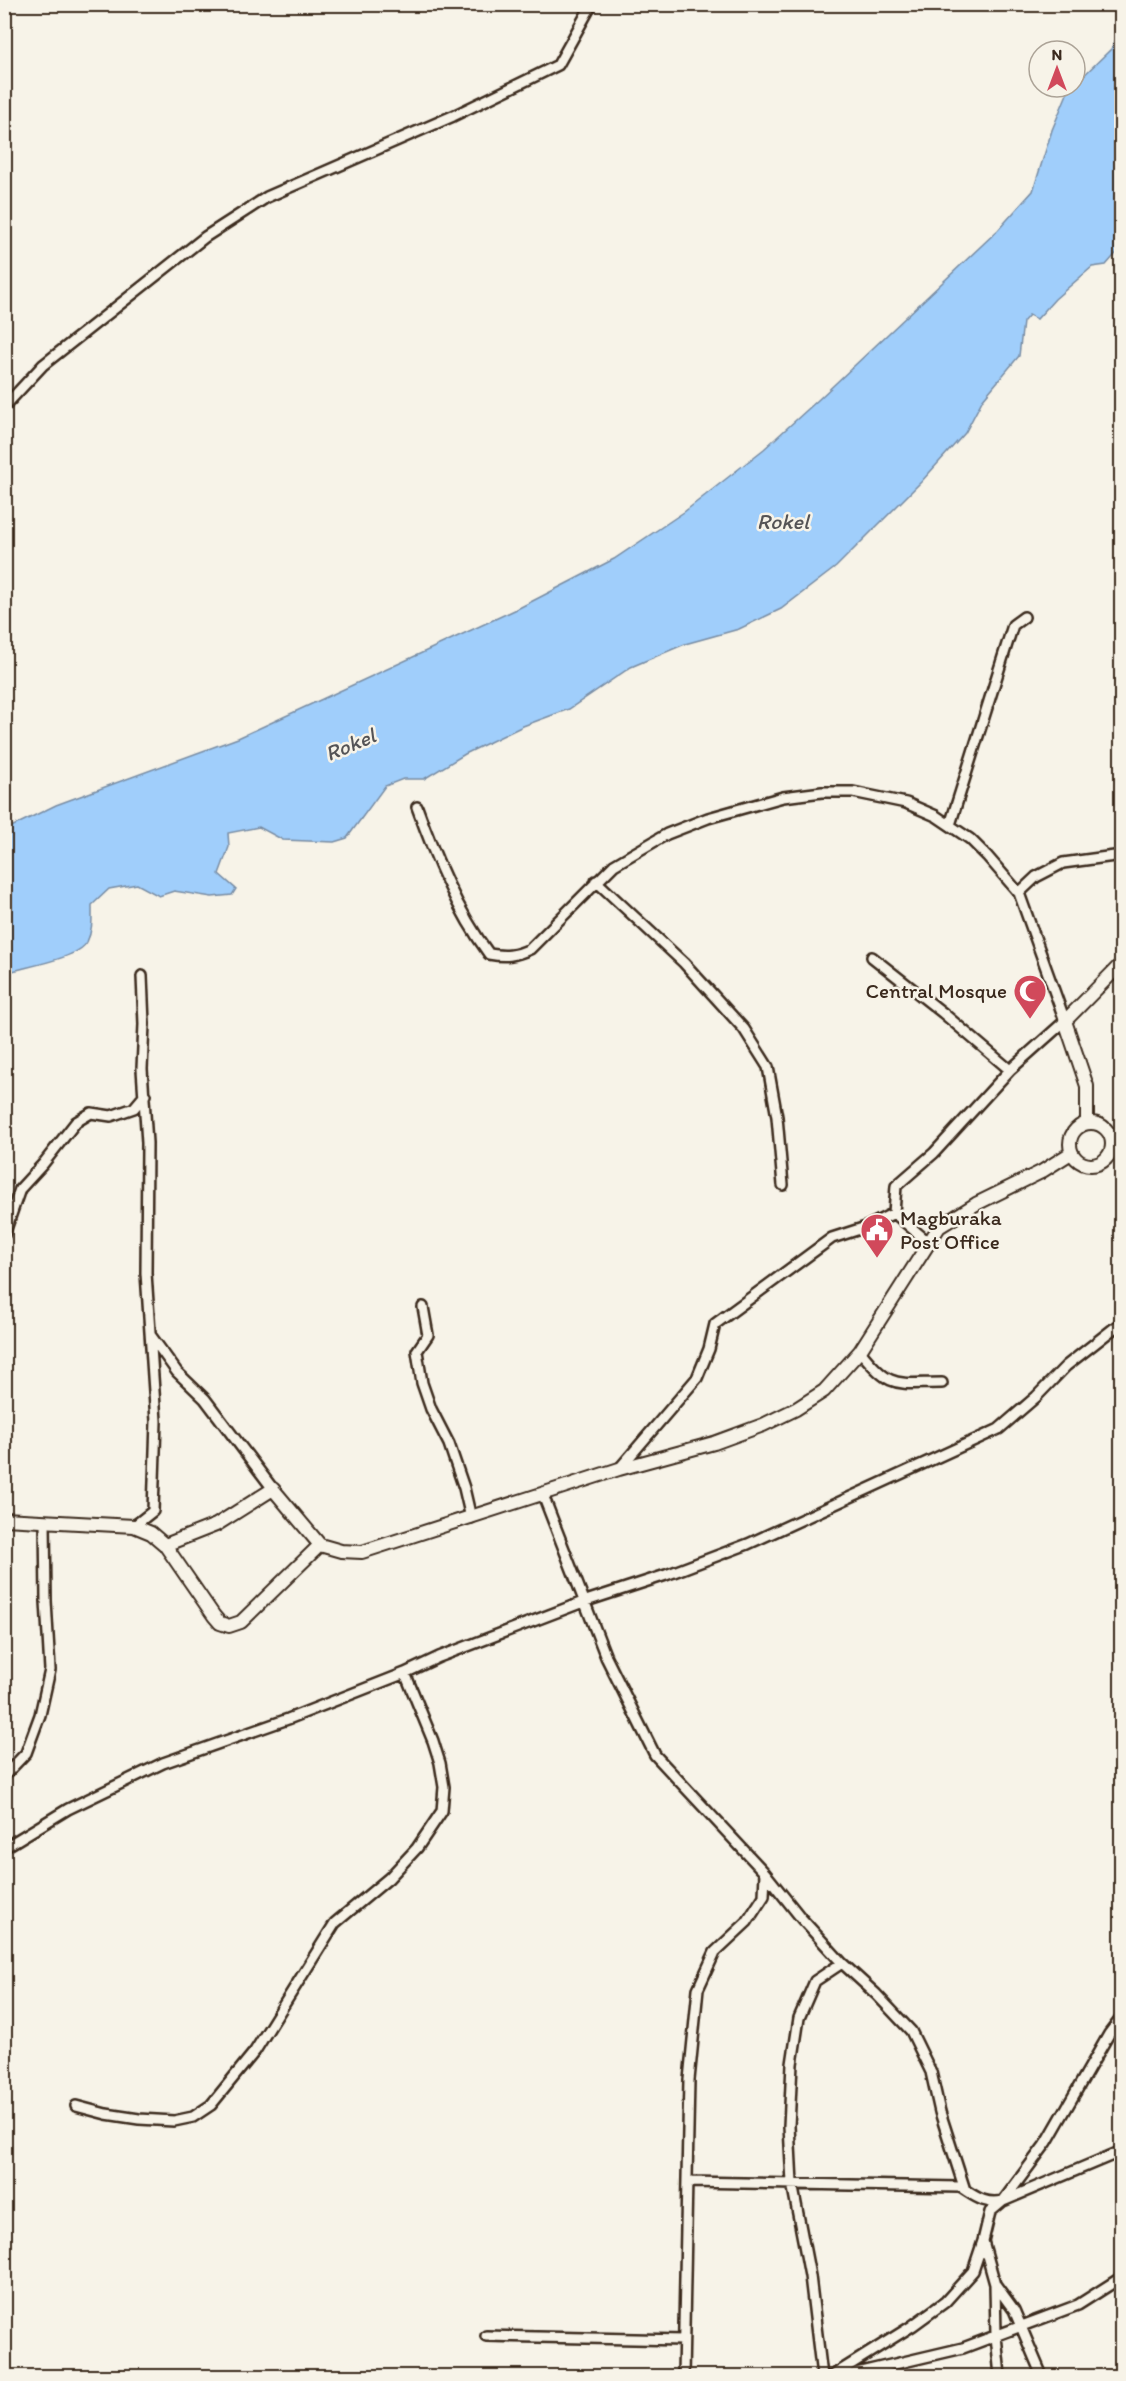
<svg xmlns="http://www.w3.org/2000/svg" width="1126" height="2381" font-family="Itim,sans-serif">
	<style>
		.water { fill: #a0cefb; stroke: #788ca3; stroke-width: 1.5 }
		.lines { fill: none; stroke-linecap: round; stroke-linejoin: round }
		.street-casing { stroke: #3b2a1e; stroke-width: 14 }
		.secondary-casing { stroke: #3b2a1e; stroke-width: 16 }
		.street { stroke: #f7f3e8; stroke-width: 9 }
		.secondary { stroke: #f7f3e8; stroke-width: 12 }
		.labels { text-anchor: middle; stroke-width: 5; stroke-linejoin: round; paint-order: stroke }
		.poi-label { font-size: 21px; fill: #3b2a1e; stroke: #f7f3e8; text-anchor: end }
		.water-label { font-size: 22px; font-style: italic; fill: #545355; stroke: #f7f3e8 }
	</style>
	<rect width="100%" height="100%" fill="#f7f3e8"/>
	<filter id="ink" filterUnits="userSpaceOnUse"><feTurbulence type="fractalNoise" baseFrequency=".0167" numOctaves="2"/><feDisplacementMap in="SourceGraphic" scale="12" xChannelSelector="R" yChannelSelector="G"/><feConvolveMatrix kernelMatrix="1 2 1 2 8 2 1 2 1" color-interpolation-filters="sRGB"/></filter>
	<g filter="url(#ink)">
		<path class="water" d="M 1121,30 L 1121,248 L 1106,265 L 1092,267 L 1055,299 L 1037,319 L 1029,315 L 1023,322 L 1019,356 L 983,399 L 965,433 L 921,482 L 836,567 L 781,609 L 739,629 L 685,644 L 631,667 L 569,709 L 523,726 L 465,754 L 424,779 L 403,779 L 385,786 L 347,838 L 334,842 L 283,840 L 259,827 L 228,833 L 229,847 L 219,874 L 236,889 L 232,895 L 212,897 L 174,891 L 159,896 L 137,884 L 109,889 L 92,905 C 92,918 93,930 87,942 C 78,959 23,967 5,973 L 5,830 L 56,805 L 238,738 L 519,608 L 614,559 L 684,512 L 764,449 L 818,400 L 998,230 L 1033,191 L 1052,130 L 1069,89 L 1075,87 L 1075,84 L 1111,49 Z"/>
		<g class="lines">
			<g class="street-casing">
				<path id="street" d="M 4,407 L 43,365 L 205,237 L 267,197 L 453,116 L 558,65 L 592,4
					M 417,807 C 435,857 457,911 489,954 C 505,957 515,956 530,949 L 614,865 L 667,834 L 708,818 L 783,797 L 822,792 L 853,792 L 906,803 L 936,816 L 970,839 L 987,856 L 1019,893 L 1065,1021 L 1010,1070 L 934,1153 L 896,1186 L 894,1213
					M 950,825 L 1013,625 L 1024,617
					M 596,881 L 684,963 L 744,1029 L 768,1067 L 777,1117 L 783,1185
					M 1019,893 L 1036,877 L 1063,863 L 1122,855
					M 872,957 L 943,1013 L 1010,1070
					M 4,1235 L 20,1189 L 43,1164 L 76,1122 L 91,1113 L 111,1116 L 134,1108 L 145,1095
					M 423,1307 L 428,1335 L 417,1351 L 422,1383 L 431,1409 L 449,1444 L 464,1488 L 471,1518
					M 151,1336 L 177,1372 L 205,1399 L 273,1489
					M 860,1351 C 891,1390 895,1383 942,1383
					M 619,1469 L 697,1378 L 709,1349 L 715,1324 L 832,1238 L 866,1227 L 894,1213 L 928,1242
					M 543,1495 L 606,1657 L 655,1755 L 765,1873 L 801,1918 L 842,1963 L 876,1994 L 911,2031 L 931,2072 L 940,2112 L 965,2190
					M 134,1526 L 153,1511 L 156,1421 L 146,1273 L 147,1143 L 142,1069 L 144,1024 L 142,976
					M 4,1776 L 26,1753 L 40,1715 L 50,1670 L 46,1601 L 45,1522
					M 4,1848 L 68,1809 L 163,1763 L 288,1719 L 405,1673 L 439,1657 L 583,1602 L 666,1575 L 748,1544 L 999,1429 L 1036,1397 L 1066,1366 L 1122,1322
					M 76,2106 L 106,2114 L 139,2119 L 174,2121 L 193,2117 L 211,2105 L 255,2051 L 335,1923 L 389,1878 L 417,1848 L 442,1811 L 444,1787 L 440,1763 L 433,1741 L 405,1673
					M 688,2182 L 960,2187 C 975,2196 984,2205 1003,2201 L 1122,2151
					M 995,2284 L 1014,2310 L 1042,2376
					M 486,2336 L 683,2340
					M 683,2376 L 689,2080 L 698,1989 L 715,1952 L 747,1922 L 764,1896 L 765,1873
					M 822,2376 L 810,2276 L 792,2183 L 789,2126 L 792,2064 L 799,2018 L 815,1981 L 842,1963
					M 832,2376 L 912,2326 L 945,2302 L 973,2271 L 983,2241
					M 844,2376 L 963,2348 L 1078,2305 L 1122,2277
					M 1000,2376 L 996,2336 L 995,2284 L 983,2241 L 990,2212 L 1003,2201 L 1047,2142 L 1109,2034 L 1122,2017"/>
			</g>
			<g class="secondary-casing">
				<path id="secondary" d="M1070 1144a21 21 0 1 1 42 0a21 21 0 1 1-42 0Z
					M 1087,1123 L 1087,1086 L 1065,1021 L 1122,963
					M 4,1519 L 134,1526 L 151,1533 L 165,1545 L 214,1616 L 220,1623 L 229,1626 L 241,1622 L 320,1545
					M 165,1545 L 216,1525 L 273,1489 L 320,1545 L 341,1551 L 362,1552 L 619,1469 L 714,1443 L 763,1425 L 796,1409 L 824,1391 L 860,1351 L 939,1227 L 976,1204 L 1041,1172 L 1071,1153"/>
			</g>
			<use href="#street" class="street"/>
			<use href="#secondary" class="secondary"/>
		</g>
	</g>
	<defs>
		<g id="mosque-pin" transform="scale(1.725)"><path d="M0 17L-7.5 6A9.5 9.5 0 1 1 7.5 6Z" fill="#d1495b" stroke="#f7f3e8"/><path d="M3.5-4.9A6 6 0 1 0 3.5 4.9A5 5 0 1 1 3.5-4.9Z" fill="#fff"/></g>
		<g id="civic-pin" transform="scale(1.725)"><path d="M0 17L-7.5 6A9.5 9.5 0 1 1 7.5 6Z" fill="#d1495b" stroke="#f7f3e8"/><path d="M-.6-6.5H3V-4.5H.6V-3L4-1V1h2V6H-6V1h2V-1L-.6-3ZM-1.2 2.5V6h2.4V2.5Z" fill="#fff"/></g>
	</defs>
	<g fill-rule="evenodd">
		<use href="#mosque-pin" x="1030" y="991"/>
		<use href="#civic-pin" x="877" y="1230"/>
	</g>
	<g class="labels">
		<g class="poi-label">
			<text x="1007" y="998">Central Mosque</text>
			<text x="900" y="1225" text-anchor="start">Magburaka<tspan x="900" dy="24">Post Office</tspan></text>
		</g>
		<g class="water-label">
			<text x="783" y="529">Rokel</text>
			<text transform="translate(350 744) rotate(-23)" y="8">Rokel</text>
		</g>
	</g>
	<rect width="1126" height="2381" fill="none" stroke="#f7f3e8" stroke-width="24"/>
	<rect x="12" y="12" width="1102" height="2357" fill="none" stroke="#3b2a1e" stroke-width="2" filter="url(#ink)"/>
	<g transform="translate(1057 69)"><circle r="28" fill="#f7f3e8" stroke="#aca397" stroke-width="1.5"/>
	<path d="M0-4.5L10 22L0 15L-10 22Z" fill="#d1495b"/>
	<text y="-9" font-size="16" font-weight="bold" text-anchor="middle" fill="#3b2a1e">N</text>
	</g>
</svg>
